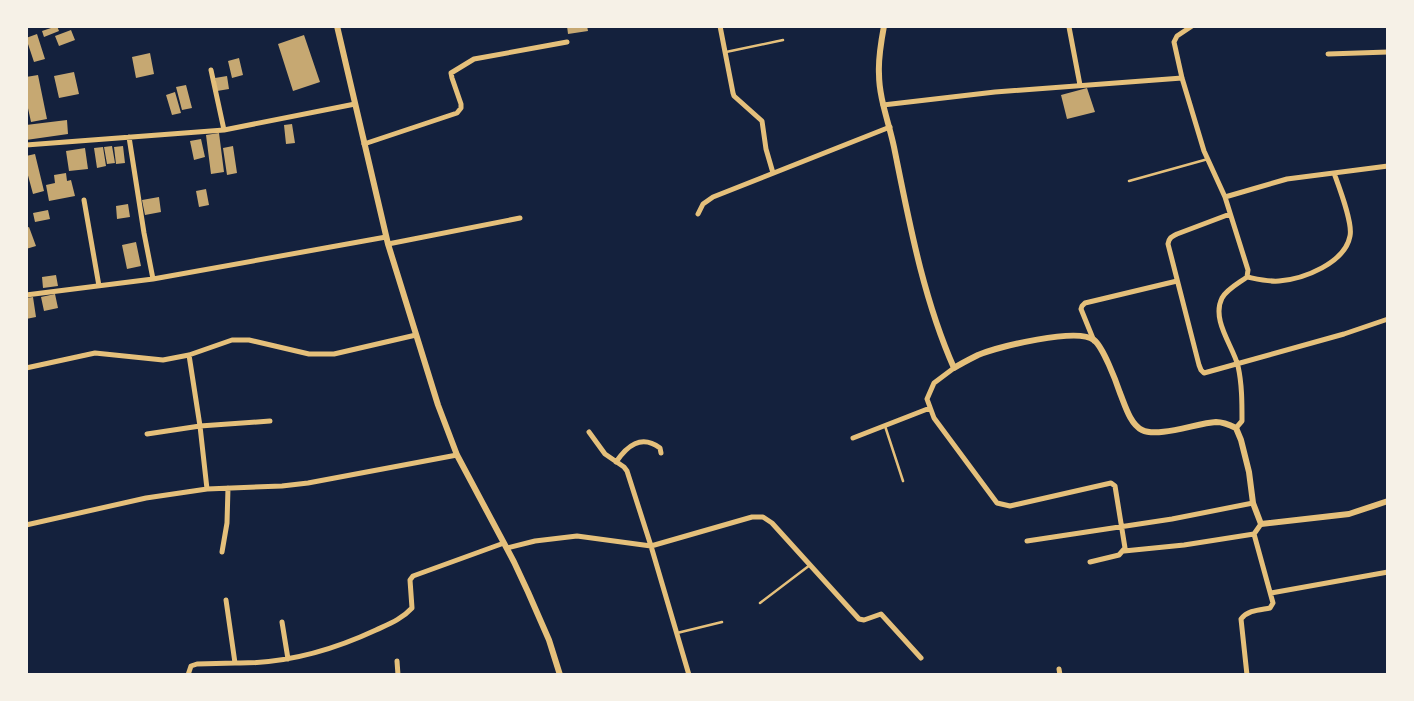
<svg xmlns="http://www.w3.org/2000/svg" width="1414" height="701" font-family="'Space Grotesk',sans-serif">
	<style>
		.building { fill: #c6a872 }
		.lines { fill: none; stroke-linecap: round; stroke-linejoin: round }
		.service { stroke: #e5c07b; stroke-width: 2.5 }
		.minor { stroke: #e5c07b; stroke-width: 5 }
		.tertiary { stroke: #e5c07b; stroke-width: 6 }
	</style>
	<rect width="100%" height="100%" fill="#14213d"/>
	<path class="building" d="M 57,26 L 59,31 L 44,37 L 42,31 Z
		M 567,26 L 587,26 L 588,31 L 568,34 Z
		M 71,30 L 75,40 L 59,46 L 55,36 Z
		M 37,34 L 45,59 L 34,62 L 26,38 Z
		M 304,35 L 320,82 L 293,91 L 278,44 Z
		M 150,53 L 154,74 L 136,78 L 132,57 Z
		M 239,58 L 243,75 L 232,78 L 228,61 Z
		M 74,72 L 79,94 L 59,98 L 54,76 Z
		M 38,75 L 47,119 L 31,122 L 26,99 L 26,77 Z
		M 227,76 L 229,89 L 217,91 L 215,78 Z
		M 186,85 L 192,108 L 182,110 L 176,87 Z
		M 1087,88 L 1095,112 L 1067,119 L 1061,95 Z
		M 175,92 L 181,113 L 172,115 L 166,95 Z
		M 67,120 L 68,134 L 26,140 L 26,125 Z
		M 292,124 L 295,143 L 286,144 L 284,125 Z
		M 219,133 L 224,172 L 211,174 L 206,135 Z
		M 201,139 L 205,157 L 194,160 L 190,141 Z
		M 112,146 L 115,163 L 107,164 L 104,147 Z
		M 123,146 L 125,163 L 116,164 L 114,147 Z
		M 233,146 L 237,173 L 227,175 L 223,148 Z
		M 103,147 L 106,166 L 97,168 L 94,148 Z
		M 85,148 L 88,169 L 69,171 L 66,151 Z
		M 35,154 L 44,191 L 33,194 L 26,168 L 26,156 Z
		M 66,173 L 67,181 L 71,180 L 75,196 L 49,201 L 46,185 L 55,183 L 54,175 Z
		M 206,189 L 209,205 L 199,207 L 196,191 Z
		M 159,197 L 161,212 L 145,215 L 142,200 Z
		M 128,204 L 130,217 L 117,219 L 116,206 Z
		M 48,210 L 50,219 L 35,222 L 33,213 Z
		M 29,227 L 36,246 L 26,249 L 26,228 Z
		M 136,242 L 141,266 L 127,269 L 122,245 Z
		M 56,275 L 58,286 L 43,288 L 42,277 Z
		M 55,294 L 58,308 L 44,311 L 41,297 Z
		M 33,297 L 36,317 L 26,319 L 26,298 Z"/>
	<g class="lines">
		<path class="service" d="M 726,52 L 783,40
			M 1129,181 L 1208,159
			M 885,426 L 903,481
			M 760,603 L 810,565
			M 677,633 L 722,622"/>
		<path class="minor" d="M 720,26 L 733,93 L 734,96 L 762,121 L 766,149 L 773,173
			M 1192,26 L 1177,36 L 1174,42 L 1182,78 L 1204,151 L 1225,197 L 1248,270 L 1247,277 C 1239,283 1227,289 1222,298 C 1211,320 1233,346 1238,366 C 1242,384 1242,402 1242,421 L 1236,428
			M 1069,27 L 1080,85
			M 1328,54 L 1388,52
			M 211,70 L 224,130
			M 883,105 L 995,92 L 1182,78
			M 129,137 L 144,233 L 153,279
			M 364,144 L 457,113 L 461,108 L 461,104 L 452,78 L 451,73 L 474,59 L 567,42
			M 26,145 L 224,130 L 355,104
			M 1225,197 L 1287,179 L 1388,166
			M 84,200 L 99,286
			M 698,214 L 703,204 L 713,197 L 890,127
			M 1230,214 L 1177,234 C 1171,237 1169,238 1168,244 L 1199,365 L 1201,370 L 1204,373 L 1344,334 L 1388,319
			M 388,244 L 520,218
			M 1247,277 C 1257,279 1269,282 1279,281 C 1304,279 1345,263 1350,236 C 1353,223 1339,187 1334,173
			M 26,295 L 153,279 L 386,237
			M 1094,341 L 1081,309 L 1082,306 L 1085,303 L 1177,281
			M 189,355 L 200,426 L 207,489
			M 26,368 L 95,353 L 163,360 L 189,355 L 232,340 L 249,340 L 309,354 L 334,354 L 416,335
			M 954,368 L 934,383 L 927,399 L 934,418 L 997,503 L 1010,506 L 1111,483 L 1115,486 L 1125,548 L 1119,555 L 1090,562
			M 589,432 L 605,454 L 624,467 L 627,471 L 651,546 L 689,675
			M 147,434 L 200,426 L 270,421
			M 853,438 L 930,408
			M 616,462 C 627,446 641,434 660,448 L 661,453
			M 26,525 L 146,498 L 207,489 L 282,486 L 308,483 L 457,455
			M 1027,541 L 1172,519 L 1253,503
			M 507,548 L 535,541 L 577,536 L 651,546 L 752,517 L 763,517 L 772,523 L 859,619 L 864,620 L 881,614 L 921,658
			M 1124,551 L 1184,545 L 1254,534 L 1261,524
			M 222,552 L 227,523 L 228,488
			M 1271,593 L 1388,572
			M 282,622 L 288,659
			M 397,661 L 398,675
			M 235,663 C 285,664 331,651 376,630 C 389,624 402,619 412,608 L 410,580 L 413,576 L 504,543
			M 1059,669 L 1060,675
			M 188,675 L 191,666 L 197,664 L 235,663 L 226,600
			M 1247,675 L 1241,619 C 1248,610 1259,610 1270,608 L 1273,603 L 1254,534"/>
		<path class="tertiary" d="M 337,26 L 388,244 L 438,405 L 457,455 L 514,562 L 528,592 L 549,640 L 560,675
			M 884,26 C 881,42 878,58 879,74 C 879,98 889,123 894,147 C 909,221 923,298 954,368 C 962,363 970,359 978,355 C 998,347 1077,327 1094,340 C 1103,347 1116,381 1120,393 C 1125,405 1130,424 1142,430 C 1158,438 1197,423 1216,422 C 1223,422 1230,425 1236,428 L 1241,440 L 1249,472 L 1253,503 L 1261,524 L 1349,514 L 1388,501"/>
	</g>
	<rect width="1414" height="701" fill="none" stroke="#f6f1e7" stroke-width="56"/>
</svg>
